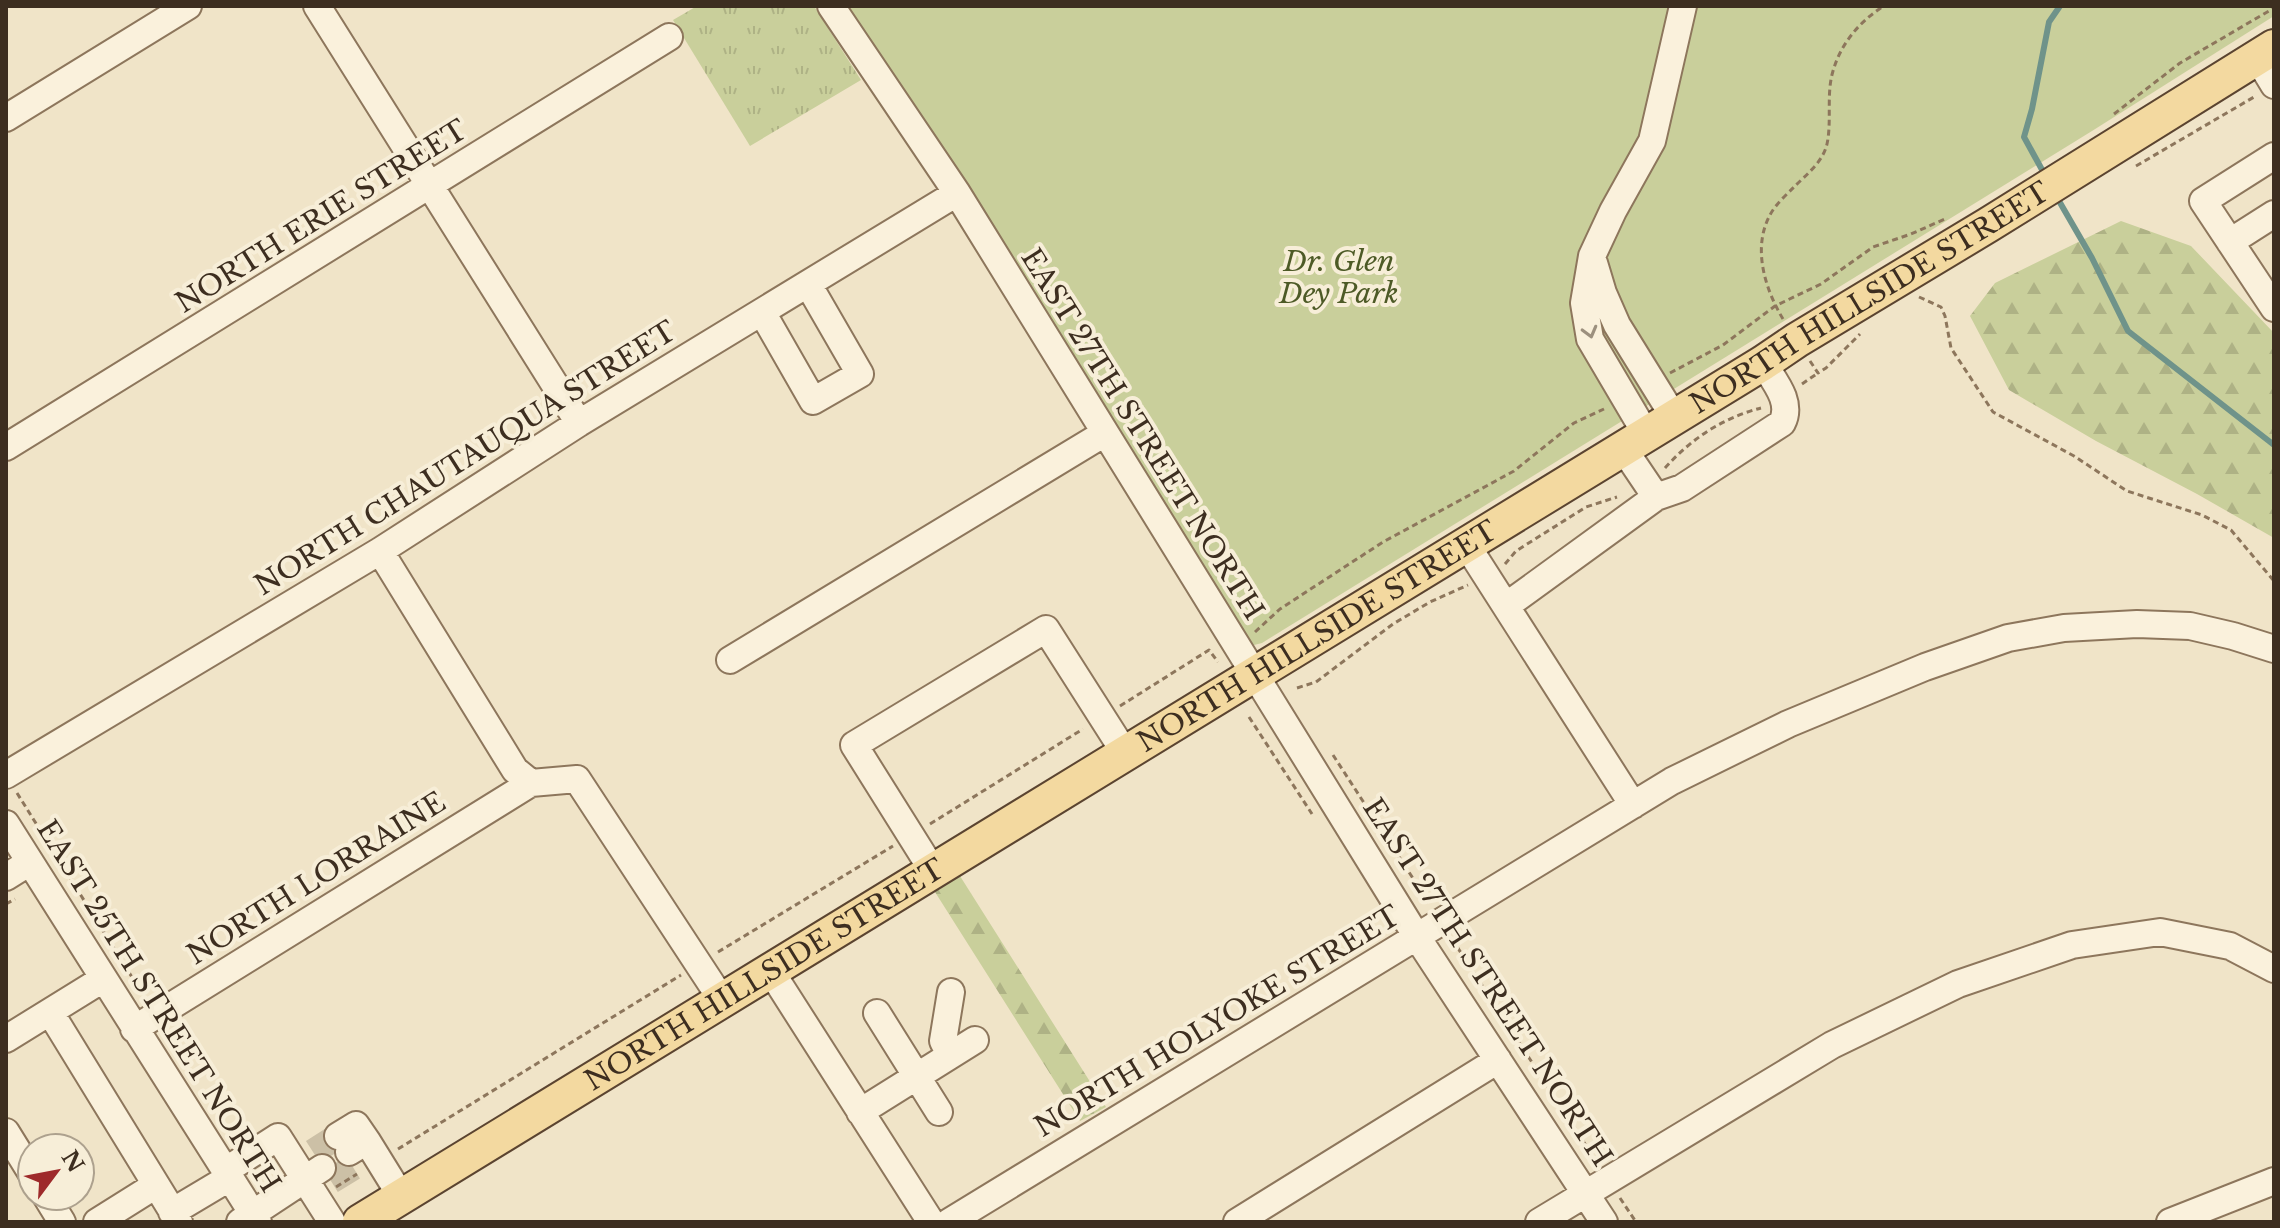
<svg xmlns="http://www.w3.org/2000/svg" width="2280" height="1228" font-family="'Libre Baskerville',serif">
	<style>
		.grass { fill: url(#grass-tufts) }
		.forest { fill: url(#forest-firs) }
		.park { fill: #c9cf9b }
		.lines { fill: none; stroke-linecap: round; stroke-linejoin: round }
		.stream { stroke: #6f938a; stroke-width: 6 }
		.minor-tunnel { stroke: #ccc0a6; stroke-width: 26; stroke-dasharray: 26 13; stroke-linecap: butt }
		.minor-casing { stroke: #8d765c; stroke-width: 30 }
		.major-casing { stroke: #5b4430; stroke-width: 38 }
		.path { stroke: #8d765c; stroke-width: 3; stroke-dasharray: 6 4; stroke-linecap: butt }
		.minor { stroke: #faf1dc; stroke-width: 26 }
		.major { stroke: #f3d9a0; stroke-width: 34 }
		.oneway { stroke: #9c907e }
		.labels { text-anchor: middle; stroke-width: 8; stroke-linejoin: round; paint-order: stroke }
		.street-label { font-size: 28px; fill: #3d2e20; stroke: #f7eed8 }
		.park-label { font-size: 28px; font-style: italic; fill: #4d5a26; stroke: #f7eed8 }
	</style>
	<defs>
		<pattern id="grass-tufts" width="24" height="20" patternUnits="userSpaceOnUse" patternTransform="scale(2)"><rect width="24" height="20" fill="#c9cf9b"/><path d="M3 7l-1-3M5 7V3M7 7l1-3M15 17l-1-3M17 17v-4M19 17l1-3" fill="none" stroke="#aeb285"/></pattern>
		<pattern id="forest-firs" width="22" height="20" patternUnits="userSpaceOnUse" patternTransform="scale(2)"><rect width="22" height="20" fill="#c9cf9b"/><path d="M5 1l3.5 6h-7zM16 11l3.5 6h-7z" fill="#aeb285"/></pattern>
	</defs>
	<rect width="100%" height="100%" fill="#f0e4c8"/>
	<path class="grass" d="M 697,6 L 814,6 L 861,80 L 750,146 L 673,20 Z"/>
	<path class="forest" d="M 2121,221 L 2191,246 L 2274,333 L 2274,538 L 2197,494 L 2096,441 L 2009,390 L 1970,316 L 1995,283 Z
		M 960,876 L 1106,1107 L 1080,1121 L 935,892 Z"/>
	<path class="park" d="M 848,6 L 2274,6 L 2274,16 L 2092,131 L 1262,643 L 1254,645 L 1248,641 Z"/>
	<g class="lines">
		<path class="stream" d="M 2046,177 L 2024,137 L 2032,109 L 2049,22 L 2060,6
			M 2055,194 L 2092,258 L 2128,331 L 2274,445"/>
		<path class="minor-tunnel" d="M 313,1152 L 338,1136
			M 331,1181 L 357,1165"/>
		<g class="minor-casing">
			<path id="minor" d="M 317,6 L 579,423
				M 831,6 L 957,193 L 1417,937 L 1604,1222
				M 2257,57 L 2274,85
				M 6,118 L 188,6
				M 2274,156 L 2203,201 L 2274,308
				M 2230,242 L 2274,214
				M 1594,263 L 1603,293 L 1617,325 L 1674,417
				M 762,312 L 813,401 L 860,374 L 808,284
				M 1646,434 L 1590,339 L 1584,303 L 1592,256 L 1613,211 L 1652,141 L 1683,6
				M 6,447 L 669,37
				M 1623,448 L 1656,497
				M 1466,544 L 1633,805
				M 380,551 L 515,770 L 531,783 L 577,779 L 722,1000
				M 1506,606 L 1656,497 L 1682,488 L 1782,423 C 1793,402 1774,381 1763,363
				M 730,660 L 1105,433
				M 6,775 L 380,551 L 579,423 L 957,193
				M 6,824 L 258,1222
				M 933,871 L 854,745 L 1046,629 L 1125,753
				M 6,877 L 30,862
				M 770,970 L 931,1222
				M 50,1012 L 179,1222
				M 877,1013 L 939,1112
				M 134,1029 L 531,783
				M 6,1039 L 103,979
				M 950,1055 L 943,1041 L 951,992
				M 860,1112 L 975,1040
				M 6,1132 L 32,1174
				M 338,1136 L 356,1125 L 367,1141
				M 349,1152 L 367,1141 L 401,1196
				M 225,1171 L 278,1137 L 332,1222
				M 46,1196 L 62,1222
				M 172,1212 L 229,1178
				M 97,1222 L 156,1185
				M 240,1222 L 322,1168
				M 949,1222 L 1672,781 L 1788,724 L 1925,667 L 2008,638 L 2064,628 L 2137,624 L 2190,626 L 2233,636 L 2274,649
				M 1237,1222 L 1498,1060
				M 1539,1222 L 1832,1045 L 1958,984 L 2072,945 L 2160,932 L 2230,946 L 2274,969
				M 2170,1222 L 2274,1181"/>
		</g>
		<g class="major-casing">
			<g id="major">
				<path id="s1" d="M 360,1222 L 1763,363 L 1797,340 L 1988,225 L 2274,47"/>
			</g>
		</g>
		<path class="path" d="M 1788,7 L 1788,6
			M 2114,114 L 2180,63 L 2274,8
			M 2136,166 L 2254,97
			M 1919,297 L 1941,307 L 1945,316 L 1951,348 L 1993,412 L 2074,456 L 2127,491 L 2202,515 L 2231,530 L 2274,581
			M 1783,319 C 1765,289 1752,248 1770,215 C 1775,205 1786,195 1794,187 C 1806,175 1823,162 1827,144 C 1832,121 1826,94 1833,71 C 1841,43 1860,21 1884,6
			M 1810,361 L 1818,373 L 1826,368 L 1860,334
			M 1670,373 L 1723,345 L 1775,306 L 1821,284 L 1873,247 L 1911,234 L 1945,219
			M 1802,384 L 1818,373
			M 1665,468 C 1691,439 1722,418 1761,408
			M 1505,564 L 1516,551 L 1586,507 L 1617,497
			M 1255,632 L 1280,609 L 1383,542 L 1514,471 L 1574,423 L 1604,409
			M 1297,688 L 1316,682 L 1393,624 L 1430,602 L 1468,585
			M 1120,706 L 1209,650 L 1218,662
			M 1249,717 L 1312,814
			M 1333,755 L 1429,903
			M 17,793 L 140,990
			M 930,824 L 1083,729
			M 6,904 L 15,899
			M 1452,939 L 1596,1161
			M 718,952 L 893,846
			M 398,1149 L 681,975
			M 336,1187 L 357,1174
			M 1620,1198 L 1636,1222"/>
		<use href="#minor" class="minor"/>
		<use href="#major" class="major"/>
	</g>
	<defs><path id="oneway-chevron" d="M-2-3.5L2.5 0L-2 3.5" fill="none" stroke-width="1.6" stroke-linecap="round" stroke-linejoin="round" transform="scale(2)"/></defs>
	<use class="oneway" href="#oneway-chevron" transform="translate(1590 332) rotate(75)"/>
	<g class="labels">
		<g class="street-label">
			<text transform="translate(321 216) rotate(-32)" y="10">NORTH ERIE STREET</text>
			<text dy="10" stroke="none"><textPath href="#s1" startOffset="1770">NORTH HILLSIDE STREET</textPath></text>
			<text transform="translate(1143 434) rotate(58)" y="10">EAST 27TH STREET NORTH</text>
			<text transform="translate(465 458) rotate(-32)" y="10">NORTH CHAUTAUQUA STREET</text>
			<text dy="10" stroke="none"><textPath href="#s1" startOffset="1122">NORTH HILLSIDE STREET</textPath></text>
			<text transform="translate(316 878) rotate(-32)" y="10">NORTH LORRAINE</text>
			<text dy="10" stroke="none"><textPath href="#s1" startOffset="474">NORTH HILLSIDE STREET</textPath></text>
			<text transform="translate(1488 982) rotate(57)" y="10">EAST 27TH STREET NORTH</text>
			<text transform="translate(159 1006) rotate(58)" y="10">EAST 25TH STREET NORTH</text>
			<text transform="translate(1217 1021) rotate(-31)" y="10">NORTH HOLYOKE STREET</text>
		</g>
		<g class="park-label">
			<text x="1339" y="271">Dr. Glen<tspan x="1339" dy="32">Dey Park</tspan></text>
		</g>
	</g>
	<rect width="2280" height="1228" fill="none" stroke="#3d2e20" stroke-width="16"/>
	<g transform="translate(56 1172) rotate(58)"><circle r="38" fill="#f7eed8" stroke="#ada18e" stroke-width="2"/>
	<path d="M0-6L14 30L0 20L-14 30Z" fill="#9e2a2b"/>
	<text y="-12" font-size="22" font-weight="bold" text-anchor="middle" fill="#3d2e20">N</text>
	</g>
</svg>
